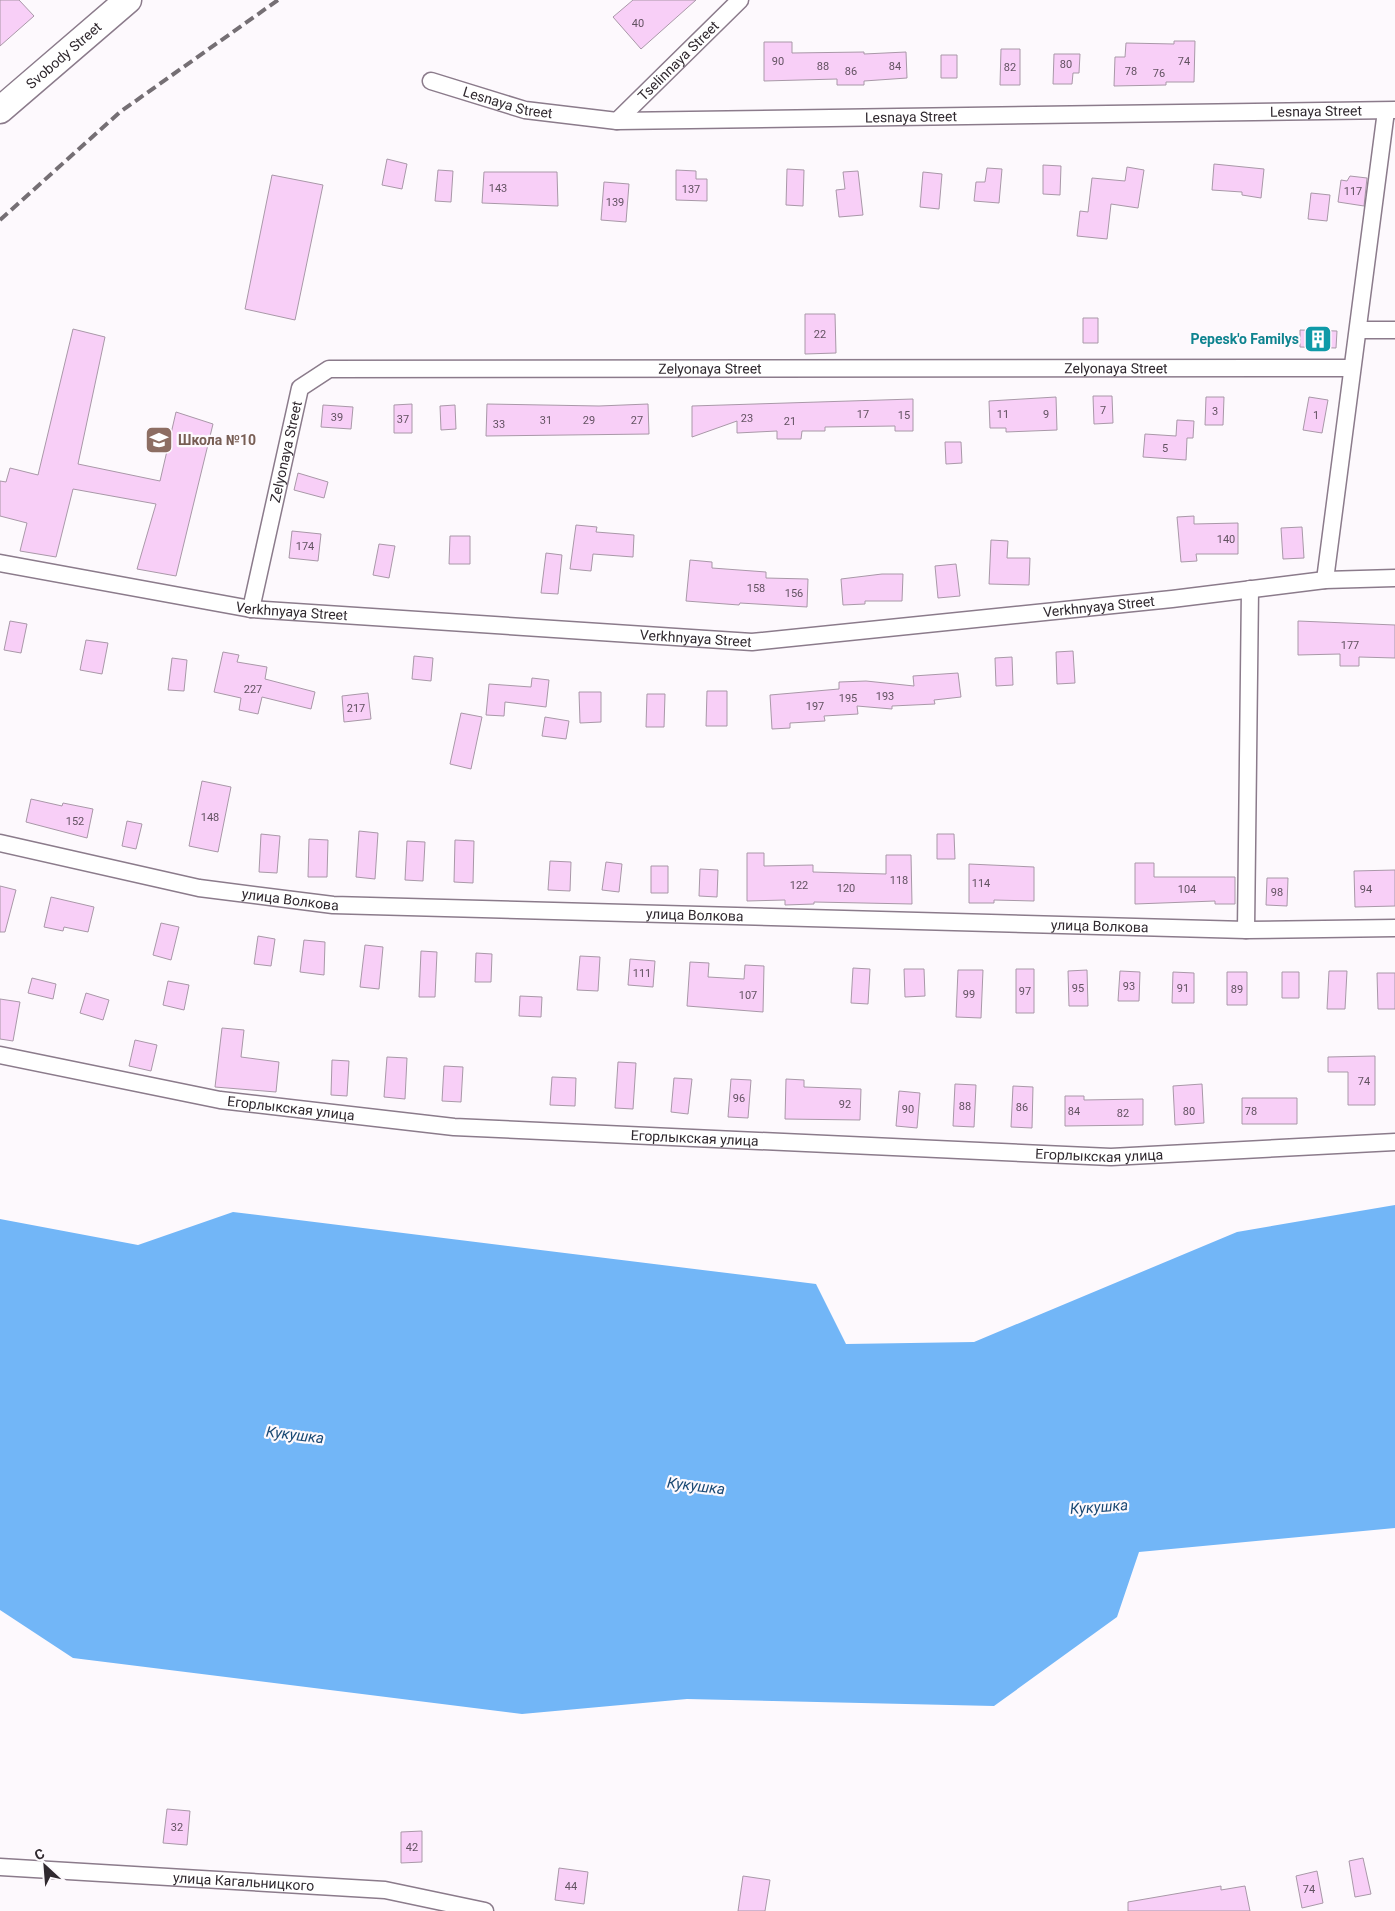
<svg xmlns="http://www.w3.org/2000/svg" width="1395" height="1911" font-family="Roboto,sans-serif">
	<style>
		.water { fill: #72b6f7 }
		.building { fill: #f8cff7; stroke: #a998a8 }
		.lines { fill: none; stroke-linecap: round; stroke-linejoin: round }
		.minor-casing { stroke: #8b7b8b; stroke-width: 19 }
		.primary-casing { stroke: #8b7b8b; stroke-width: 29 }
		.minor { stroke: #fff; stroke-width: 16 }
		.primary { stroke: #fff; stroke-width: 26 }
		.rail { stroke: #756f74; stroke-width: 4; stroke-dasharray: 10 5; stroke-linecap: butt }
		.labels { text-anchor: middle; stroke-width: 4.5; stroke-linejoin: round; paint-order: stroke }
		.number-label { font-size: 11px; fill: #625261 }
		.street-label { font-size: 14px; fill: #30292f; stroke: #fdf9fd }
		.culture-label { font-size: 14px; font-weight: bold; fill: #0d838f; stroke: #fdf9fd; text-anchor: end }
		.education-label { font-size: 14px; font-weight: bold; fill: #785e54; stroke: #fdf9fd; text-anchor: start }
		.water-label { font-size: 15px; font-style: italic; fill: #1a4974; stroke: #fdf9fd }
	</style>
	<rect width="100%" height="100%" fill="#fdf9fd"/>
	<path class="water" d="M 1395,1205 L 1395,1528 L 1139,1552 L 1117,1617 L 994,1706 L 687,1699 L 522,1714 L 73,1658 L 0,1610 L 0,1219 L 138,1245 L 233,1212 L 816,1284 L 846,1344 L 974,1342 L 1237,1232 Z"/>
	<path class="building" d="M 0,0 L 19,0 L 34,16 L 0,46 Z
		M 633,0 L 696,0 L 641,49 L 613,17 Z
		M 1174,41 L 1195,41 L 1194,82 L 1166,82 L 1166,85 L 1114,86 L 1115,57 L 1125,57 L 1126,43 L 1174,44 Z
		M 764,42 L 792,42 L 792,53 L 864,52 L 864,54 L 906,52 L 907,78 L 864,81 L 864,85 L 837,85 L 837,79 L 764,81 Z
		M 1001,49 L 1020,49 L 1020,85 L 1000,85 Z
		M 1054,54 L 1080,54 L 1079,73 L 1073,73 L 1072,84 L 1053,84 Z
		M 941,55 L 957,55 L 957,78 L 941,78 Z
		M 387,159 L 407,164 L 402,189 L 382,185 Z
		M 1214,164 L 1264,169 L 1261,198 L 1242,195 L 1242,192 L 1212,190 Z
		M 1043,165 L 1061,166 L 1060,195 L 1043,194 Z
		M 1127,167 L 1144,170 L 1138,208 L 1111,204 L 1107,239 L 1077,236 L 1080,211 L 1088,212 L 1092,178 L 1125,181 Z
		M 987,168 L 1002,169 L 999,203 L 974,201 L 976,182 L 985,182 Z
		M 787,169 L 804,170 L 803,206 L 786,205 Z
		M 438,170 L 453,171 L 451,202 L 435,201 Z
		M 676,170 L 696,171 L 696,179 L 707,179 L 707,201 L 676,200 Z
		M 858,171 L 863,215 L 839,217 L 836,190 L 845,189 L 843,172 Z
		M 484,172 L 557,172 L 558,206 L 482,203 Z
		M 923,172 L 942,174 L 939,209 L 920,207 Z
		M 272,175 L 323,185 L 295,320 L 245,309 Z
		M 1350,176 L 1367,178 L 1364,206 L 1338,202 L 1341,180 L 1347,181 Z
		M 604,182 L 629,184 L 626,222 L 601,220 Z
		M 1311,193 L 1330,195 L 1327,221 L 1308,219 Z
		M 805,314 L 835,314 L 836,353 L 805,354 Z
		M 1083,318 L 1098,318 L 1098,343 L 1083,343 Z
		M 73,329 L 105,337 L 78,464 L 160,481 L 176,412 L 213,424 L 176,576 L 137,569 L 156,504 L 73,489 L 56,557 L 20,551 L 27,523 L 0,516 L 0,481 L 6,482 L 10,468 L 38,475 Z
		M 1300,330 L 1337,331 L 1336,348 L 1300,347 Z
		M 1093,396 L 1112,396 L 1113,423 L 1094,424 Z
		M 1056,397 L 1057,430 L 1006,432 L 1006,428 L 990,428 L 989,401 Z
		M 1206,397 L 1224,397 L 1223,425 L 1205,425 Z
		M 1309,397 L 1328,400 L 1322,433 L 1303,430 Z
		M 913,399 L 913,431 L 895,431 L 895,426 L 825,427 L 825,431 L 802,431 L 801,439 L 777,439 L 777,431 L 737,433 L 737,421 L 692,437 L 692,406 Z
		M 412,404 L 412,433 L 394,433 L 394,405 Z
		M 487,404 L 599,406 L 648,404 L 649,434 L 486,436 Z
		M 323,405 L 353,407 L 351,429 L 321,427 Z
		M 455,405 L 456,429 L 441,430 L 440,406 Z
		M 1177,420 L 1194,421 L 1193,438 L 1187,438 L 1186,460 L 1143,457 L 1145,434 L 1176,436 Z
		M 945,442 L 961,442 L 962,463 L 946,464 Z
		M 298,473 L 328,482 L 324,498 L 294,490 Z
		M 1194,516 L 1194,524 L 1238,523 L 1238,554 L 1196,554 L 1197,561 L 1181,562 L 1177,517 Z
		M 576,525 L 597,527 L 596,532 L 634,535 L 633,557 L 593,554 L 591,571 L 570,569 Z
		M 1302,527 L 1304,558 L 1283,559 L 1281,528 Z
		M 292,531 L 321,534 L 318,561 L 289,558 Z
		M 450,536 L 470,536 L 470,564 L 449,564 Z
		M 991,540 L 1008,541 L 1007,558 L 1030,558 L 1029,585 L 989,584 Z
		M 379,544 L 395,546 L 389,578 L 373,575 Z
		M 546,553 L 562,555 L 558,594 L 541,593 Z
		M 690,560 L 712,562 L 712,568 L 766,572 L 766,578 L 808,579 L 807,607 L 740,603 L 739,605 L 686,601 Z
		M 956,564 L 960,596 L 938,598 L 935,566 Z
		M 882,574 L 903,574 L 902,601 L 865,601 L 865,604 L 843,605 L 841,579 Z
		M 10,621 L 27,624 L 21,653 L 4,650 Z
		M 1298,621 L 1395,625 L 1395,658 L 1359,657 L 1359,666 L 1340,666 L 1340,654 L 1298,655 Z
		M 86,640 L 108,643 L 102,674 L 80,670 Z
		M 1073,651 L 1075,683 L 1057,684 L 1056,652 Z
		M 223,652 L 239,655 L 237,662 L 267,667 L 265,679 L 315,692 L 311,709 L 262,697 L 258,714 L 239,710 L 241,698 L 214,692 Z
		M 414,656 L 433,658 L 431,681 L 412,679 Z
		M 1012,657 L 1013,685 L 996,686 L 995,658 Z
		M 172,658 L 187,660 L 184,691 L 168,690 Z
		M 958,673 L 961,697 L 934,700 L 935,704 L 892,706 L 892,709 L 857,706 L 858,714 L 824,716 L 825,721 L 790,723 L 790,728 L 772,729 L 770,695 L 839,689 L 839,682 L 866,681 L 914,686 L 913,676 Z
		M 532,678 L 549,680 L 546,707 L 505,702 L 504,716 L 486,715 L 489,684 L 531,687 Z
		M 707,691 L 727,691 L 727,726 L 706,726 Z
		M 579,692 L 601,692 L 601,722 L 580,723 Z
		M 368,693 L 371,719 L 344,722 L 342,696 Z
		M 647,694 L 665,694 L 664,727 L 646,727 Z
		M 461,713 L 482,717 L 471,769 L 450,764 Z
		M 545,717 L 569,721 L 566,739 L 542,736 Z
		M 202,781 L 231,787 L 218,852 L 189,846 Z
		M 31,799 L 62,806 L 63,803 L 93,809 L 87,838 L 26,822 Z
		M 127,821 L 142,824 L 136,849 L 122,846 Z
		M 359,831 L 378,833 L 375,879 L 356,877 Z
		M 261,834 L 280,836 L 277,873 L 259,872 Z
		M 937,834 L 954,834 L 955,859 L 937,859 Z
		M 309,839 L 328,840 L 327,877 L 308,877 Z
		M 455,840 L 474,841 L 473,883 L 454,882 Z
		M 407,841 L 425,842 L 423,881 L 405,880 Z
		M 747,853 L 764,853 L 764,866 L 813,865 L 813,872 L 886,874 L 886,855 L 911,855 L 912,904 L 814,902 L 814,904 L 785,905 L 785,900 L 747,901 Z
		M 550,861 L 571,862 L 570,891 L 548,890 Z
		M 606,862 L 622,864 L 619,892 L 602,890 Z
		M 1135,863 L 1154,863 L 1154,877 L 1235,877 L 1235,904 L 1215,904 L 1215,901 L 1135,904 Z
		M 969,864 L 1034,867 L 1034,901 L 994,900 L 994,903 L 969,903 Z
		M 651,866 L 668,866 L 668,893 L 651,893 Z
		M 700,869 L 718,870 L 717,897 L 699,896 Z
		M 1395,870 L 1395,906 L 1355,907 L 1354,871 Z
		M 1267,878 L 1288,878 L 1287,906 L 1266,905 Z
		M 0,886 L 16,890 L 5,932 L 0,932 Z
		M 51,897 L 94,907 L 88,932 L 64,927 L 63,931 L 44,927 Z
		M 161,923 L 179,927 L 171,960 L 153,955 Z
		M 258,936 L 275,939 L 271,966 L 254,964 Z
		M 304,940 L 325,942 L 324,975 L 300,972 Z
		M 365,945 L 383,947 L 379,989 L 360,987 Z
		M 421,951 L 437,952 L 435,997 L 419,997 Z
		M 476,953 L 492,954 L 491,982 L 475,982 Z
		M 580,956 L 600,957 L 598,991 L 577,990 Z
		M 630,959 L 655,961 L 653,987 L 628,985 Z
		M 690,962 L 709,963 L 708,977 L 744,979 L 745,965 L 764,966 L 763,1012 L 687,1006 Z
		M 853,968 L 870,969 L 868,1004 L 851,1003 Z
		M 904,969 L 924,969 L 925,996 L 905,997 Z
		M 1016,969 L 1034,969 L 1034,1013 L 1016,1013 Z
		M 958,970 L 983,970 L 981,1018 L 956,1017 Z
		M 1087,970 L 1088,1006 L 1069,1006 L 1068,971 Z
		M 1120,971 L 1140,972 L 1139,1001 L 1118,1001 Z
		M 1329,971 L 1347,971 L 1345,1009 L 1327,1009 Z
		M 1173,972 L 1194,973 L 1194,1003 L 1172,1003 Z
		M 1227,972 L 1247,972 L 1247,1005 L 1227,1005 Z
		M 1282,972 L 1299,972 L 1299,998 L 1282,998 Z
		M 1377,973 L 1395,973 L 1395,1009 L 1378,1009 Z
		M 32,978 L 56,984 L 53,999 L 28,993 Z
		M 168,981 L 189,985 L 184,1010 L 163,1005 Z
		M 86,993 L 109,1000 L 103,1020 L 80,1013 Z
		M 520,996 L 542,997 L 541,1017 L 519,1016 Z
		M 0,999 L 20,1002 L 13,1041 L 0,1039 Z
		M 222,1028 L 244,1030 L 241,1057 L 279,1062 L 276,1092 L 215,1087 Z
		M 135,1040 L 157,1045 L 151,1071 L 129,1066 Z
		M 1375,1056 L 1375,1105 L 1348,1105 L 1348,1072 L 1328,1072 L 1328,1057 Z
		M 387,1057 L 407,1058 L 405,1099 L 384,1097 Z
		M 332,1060 L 349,1061 L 347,1096 L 331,1095 Z
		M 618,1062 L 636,1063 L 633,1109 L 615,1108 Z
		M 444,1066 L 463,1067 L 461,1102 L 442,1101 Z
		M 552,1077 L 576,1078 L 575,1106 L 550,1105 Z
		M 674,1078 L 692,1079 L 688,1114 L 671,1112 Z
		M 731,1079 L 751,1080 L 748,1118 L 728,1117 Z
		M 786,1079 L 804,1080 L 804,1087 L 861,1089 L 860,1120 L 785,1119 Z
		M 955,1084 L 976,1085 L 974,1127 L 953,1126 Z
		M 1202,1084 L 1204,1123 L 1175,1125 L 1173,1086 Z
		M 1013,1086 L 1033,1087 L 1032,1128 L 1011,1127 Z
		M 899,1091 L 920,1093 L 917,1128 L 896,1126 Z
		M 1065,1096 L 1084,1096 L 1084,1100 L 1143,1099 L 1143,1125 L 1065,1126 Z
		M 1242,1098 L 1297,1098 L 1297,1124 L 1242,1124 Z
		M 167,1809 L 190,1811 L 187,1845 L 163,1843 Z
		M 422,1831 L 422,1862 L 401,1863 L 401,1832 Z
		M 1363,1858 L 1371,1894 L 1355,1897 L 1349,1861 Z
		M 559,1868 L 588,1872 L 584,1904 L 555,1900 Z
		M 1317,1871 L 1323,1903 L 1302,1908 L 1296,1876 Z
		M 743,1876 L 770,1880 L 765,1911 L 738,1911 Z
		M 1221,1886 L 1221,1890 L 1245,1886 L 1250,1911 L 1128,1911 L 1128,1902 Z"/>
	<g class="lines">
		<g class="minor-casing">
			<g id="minor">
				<path id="s1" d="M 431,81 L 525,110 L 617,121 L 1395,110"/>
				<path id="s2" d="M 617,121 L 740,0"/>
				<path d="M 1358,330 L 1395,330"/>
				<path id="s3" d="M 0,563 L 251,609 L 752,642 L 1172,599 L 1325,580 L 1395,578"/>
				<path d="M 1325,580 L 1386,111"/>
				<path id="s4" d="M 251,609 L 300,388 L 329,369 L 1351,368"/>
				<path id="s5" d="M 0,843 L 199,888 L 333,905 L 1246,930 L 1395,928"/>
				<path d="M 1246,930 L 1250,589"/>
				<path id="s6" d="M 0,1055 L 220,1100 L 454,1127 L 1111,1157 L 1395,1142"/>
				<path id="s7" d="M 0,1867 L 385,1890 L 485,1911"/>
			</g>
		</g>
		<g class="primary-casing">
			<g id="primary">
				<path id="s8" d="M 0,110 L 128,0"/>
			</g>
		</g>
		<use href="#minor" class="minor"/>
		<use href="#primary" class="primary"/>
		<path class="rail" d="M 0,220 L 120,112 L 278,0"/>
	</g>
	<defs>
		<g id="building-square" transform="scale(1.4375)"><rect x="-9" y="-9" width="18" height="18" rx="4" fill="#0f9aa8" stroke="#fdf9fd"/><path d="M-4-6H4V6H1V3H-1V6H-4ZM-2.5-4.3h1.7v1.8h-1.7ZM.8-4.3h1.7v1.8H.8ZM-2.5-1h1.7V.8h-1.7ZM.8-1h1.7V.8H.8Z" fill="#fff"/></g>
		<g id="school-square" transform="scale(1.4375)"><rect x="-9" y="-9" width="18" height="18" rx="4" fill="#8d6e63" stroke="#fdf9fd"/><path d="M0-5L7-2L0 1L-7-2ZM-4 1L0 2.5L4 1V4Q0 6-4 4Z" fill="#fff"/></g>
	</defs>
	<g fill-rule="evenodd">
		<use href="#building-square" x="1318" y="339"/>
		<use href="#school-square" x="159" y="440"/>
	</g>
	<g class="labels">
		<g class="number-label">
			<text x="638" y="27">40</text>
			<text x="778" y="65">90</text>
			<text x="1184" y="65">74</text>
			<text x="1066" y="68">80</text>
			<text x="823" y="70">88</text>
			<text x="895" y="70">84</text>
			<text x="1010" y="71">82</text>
			<text x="851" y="75">86</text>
			<text x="1131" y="75">78</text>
			<text x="1159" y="77">76</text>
			<text x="498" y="192">143</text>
			<text x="691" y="193">137</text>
			<text x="1353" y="195">117</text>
			<text x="615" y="206">139</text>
			<text x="820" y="338">22</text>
			<text x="1103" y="414">7</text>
			<text x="1215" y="415">3</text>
			<text x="863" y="418">17</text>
			<text x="1003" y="418">11</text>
			<text x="1046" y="418">9</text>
			<text x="904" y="419">15</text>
			<text x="1316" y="419">1</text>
			<text x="337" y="421">39</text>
			<text x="747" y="422">23</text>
			<text x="403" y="423">37</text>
			<text x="546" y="424">31</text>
			<text x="589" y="424">29</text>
			<text x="637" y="424">27</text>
			<text x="790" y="425">21</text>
			<text x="499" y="428">33</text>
			<text x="1165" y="452">5</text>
			<text x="1226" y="543">140</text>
			<text x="305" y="550">174</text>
			<text x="756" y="592">158</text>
			<text x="794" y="597">156</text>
			<text x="1350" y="649">177</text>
			<text x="253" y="693">227</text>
			<text x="885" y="700">193</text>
			<text x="848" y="702">195</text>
			<text x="815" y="710">197</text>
			<text x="356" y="712">217</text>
			<text x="210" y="821">148</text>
			<text x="75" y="825">152</text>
			<text x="899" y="884">118</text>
			<text x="981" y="887">114</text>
			<text x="799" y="889">122</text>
			<text x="846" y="892">120</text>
			<text x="1187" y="893">104</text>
			<text x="1366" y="893">94</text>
			<text x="1277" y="896">98</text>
			<text x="642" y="977">111</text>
			<text x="1129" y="990">93</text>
			<text x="1078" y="992">95</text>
			<text x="1183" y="992">91</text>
			<text x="1237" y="993">89</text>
			<text x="1025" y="995">97</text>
			<text x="969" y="998">99</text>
			<text x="748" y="999">107</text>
			<text x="1364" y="1085">74</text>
			<text x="739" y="1102">96</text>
			<text x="845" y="1108">92</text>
			<text x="965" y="1110">88</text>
			<text x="1022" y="1111">86</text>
			<text x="908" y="1113">90</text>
			<text x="1074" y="1115">84</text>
			<text x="1189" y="1115">80</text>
			<text x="1251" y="1115">78</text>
			<text x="1123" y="1117">82</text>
			<text x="177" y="1831">32</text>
			<text x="412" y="1851">42</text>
			<text x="571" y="1890">44</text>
			<text x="1309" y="1893">74</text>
		</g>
		<g class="street-label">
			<text dy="5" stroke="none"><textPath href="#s8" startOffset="84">Svobody Street</textPath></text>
			<text dy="5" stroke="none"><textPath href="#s2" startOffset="86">Tselinnaya Street</textPath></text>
			<text dy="5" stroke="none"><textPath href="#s1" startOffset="80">Lesnaya Street</textPath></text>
			<text dy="5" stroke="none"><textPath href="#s1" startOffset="890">Lesnaya Street</textPath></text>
			<text dy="5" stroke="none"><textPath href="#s1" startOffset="485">Lesnaya Street</textPath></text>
			<text dy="5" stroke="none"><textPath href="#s4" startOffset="642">Zelyonaya Street</textPath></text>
			<text dy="5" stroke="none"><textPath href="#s4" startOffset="1048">Zelyonaya Street</textPath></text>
			<text dy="5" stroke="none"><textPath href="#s4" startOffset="161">Zelyonaya Street</textPath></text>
			<text dy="5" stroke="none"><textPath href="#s3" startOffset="1106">Verkhnyaya Street</textPath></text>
			<text dy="5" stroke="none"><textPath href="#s3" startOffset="296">Verkhnyaya Street</textPath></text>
			<text dy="5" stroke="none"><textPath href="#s3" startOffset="701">Verkhnyaya Street</textPath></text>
			<text dy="5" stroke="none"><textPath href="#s5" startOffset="296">улица Волкова</textPath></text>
			<text dy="5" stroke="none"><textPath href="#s5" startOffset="701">улица Волкова</textPath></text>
			<text dy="5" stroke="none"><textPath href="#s5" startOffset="1106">улица Волкова</textPath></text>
			<text dy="5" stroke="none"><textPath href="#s6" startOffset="296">Егорлыкская улица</textPath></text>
			<text dy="5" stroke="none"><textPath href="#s6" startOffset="701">Егорлыкская улица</textPath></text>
			<text dy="5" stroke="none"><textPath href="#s6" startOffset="1106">Егорлыкская улица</textPath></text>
			<text dy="5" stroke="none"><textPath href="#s7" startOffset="244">улица Кагальницкого</textPath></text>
		</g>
		<g class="culture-label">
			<text x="1299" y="344">Pepesk'o Familys</text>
		</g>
		<g class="education-label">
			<text x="178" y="445">Школа №10</text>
		</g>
		<g class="water-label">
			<text transform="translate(295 1435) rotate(7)" y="5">Кукушка</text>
			<text transform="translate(696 1486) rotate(7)" y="5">Кукушка</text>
			<text transform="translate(1099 1507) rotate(-4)" y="5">Кукушка</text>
		</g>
	</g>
	<g transform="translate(45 1866) rotate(334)" stroke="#fdf9fd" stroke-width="4" paint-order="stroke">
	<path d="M0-4L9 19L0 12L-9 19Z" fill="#30292f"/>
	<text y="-8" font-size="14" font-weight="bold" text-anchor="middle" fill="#30292f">С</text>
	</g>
</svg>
